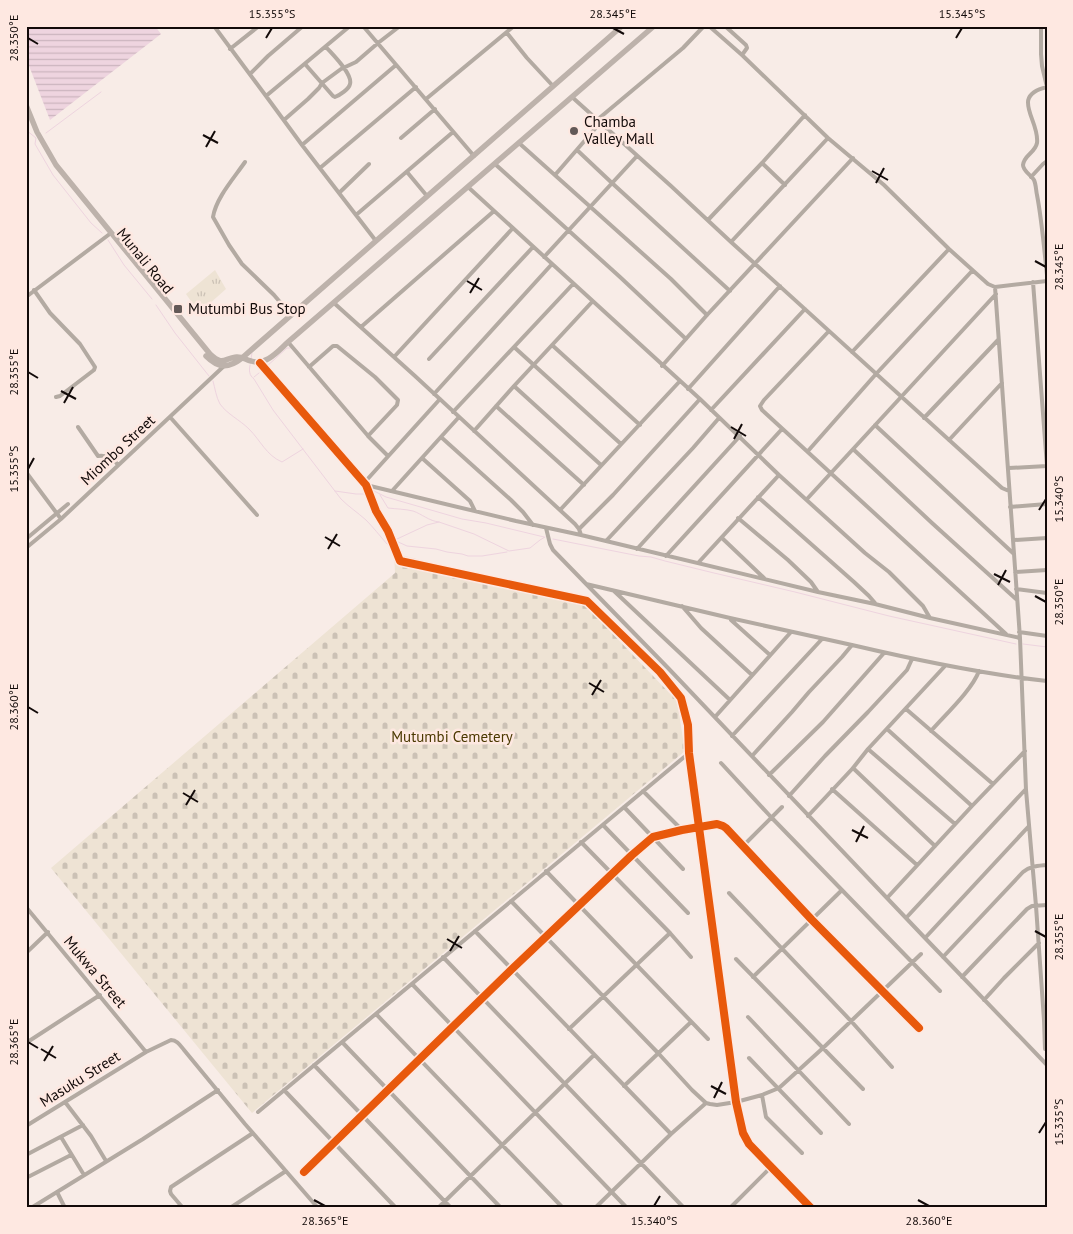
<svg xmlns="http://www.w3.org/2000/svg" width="1073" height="1234" font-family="'PT Sans',sans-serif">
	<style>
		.grass { fill: url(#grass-tufts) }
		.cemetery { fill: url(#cemetery-stones) }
		.water { fill: url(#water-rules) }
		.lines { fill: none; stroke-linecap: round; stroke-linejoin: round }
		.stream { stroke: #eed4df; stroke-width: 1 }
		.street { stroke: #b3aaa2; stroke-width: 4 }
		.secondary { stroke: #bdb2ab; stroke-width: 5.5 }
		.cycleway-casing { stroke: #fee8e1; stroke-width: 11 }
		.cycleway { stroke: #e8590c; stroke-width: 8 }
		.ticks { fill: none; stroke: #120a09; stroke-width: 2 }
		.poi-dot { fill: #625957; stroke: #fee8e1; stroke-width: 2 }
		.labels { text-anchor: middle; stroke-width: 5; stroke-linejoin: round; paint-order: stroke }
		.poi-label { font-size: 15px; fill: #120a09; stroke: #fee8e1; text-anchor: start }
		.street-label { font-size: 15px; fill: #120a09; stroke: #fee8e1 }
		.park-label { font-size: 15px; fill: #4a3800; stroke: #fee8e1 }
		.neatline { fill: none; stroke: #120a09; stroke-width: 2 }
		.ticks-label { font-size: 12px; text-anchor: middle; fill: #120a09 }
	</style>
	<defs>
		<pattern id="grass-tufts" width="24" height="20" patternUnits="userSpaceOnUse" patternTransform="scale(1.25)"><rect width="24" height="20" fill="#eee3d4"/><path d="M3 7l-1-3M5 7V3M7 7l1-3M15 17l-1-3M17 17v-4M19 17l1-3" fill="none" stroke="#cbc1b5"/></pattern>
		<pattern id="cemetery-stones" width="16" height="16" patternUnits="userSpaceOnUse" patternTransform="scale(1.25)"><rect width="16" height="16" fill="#eee3d4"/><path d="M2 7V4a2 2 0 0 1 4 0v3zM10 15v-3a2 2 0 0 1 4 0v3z" fill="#cbc1b5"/></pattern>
		<pattern id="water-rules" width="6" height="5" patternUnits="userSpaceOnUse" patternTransform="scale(1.25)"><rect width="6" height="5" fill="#eed4df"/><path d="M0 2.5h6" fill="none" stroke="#cbb5be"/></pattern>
	</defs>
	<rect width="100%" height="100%" fill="#f8ece7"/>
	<path class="grass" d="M 215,270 L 226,289 L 199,313 L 186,294 Z"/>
	<path class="cemetery" d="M 394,553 L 585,605 L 677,701 L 685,751 L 252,1113 L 51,868 L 395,573 Z"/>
	<path class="water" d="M 26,26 L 155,26 L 161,34 L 50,120 L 26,58 Z"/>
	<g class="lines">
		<path class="stream" d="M 26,130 L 36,138 L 35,144 L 53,175 L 91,223 L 102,233
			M 46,133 L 101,92
			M 108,240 L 124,265 L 152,299
			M 156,305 L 175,333 L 209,376
			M 251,359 L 252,353
			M 250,365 C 249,371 249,375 254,379 L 273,410 L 341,499 C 349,507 357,512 366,520 C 373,527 380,536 387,544 L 390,545 L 397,539 L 427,525 L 439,522
			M 266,367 L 287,348 L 290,348
			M 254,377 L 259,373
			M 213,381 C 215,388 216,397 220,404 C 227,414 240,420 249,429 C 261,441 266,455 282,462 L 303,449
			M 370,489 L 386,497 L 462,519 L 486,523 L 544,537
			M 335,491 L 356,494 L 365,494
			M 380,495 L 388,508 C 396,509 405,509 413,511 C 422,514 429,521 439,522 L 474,534 L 509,551 L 530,548 L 540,540 L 545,537
			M 553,539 L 639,556 L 651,557 L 665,561 L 714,573 L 795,592 L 889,616 L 1016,644
			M 396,541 L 407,546 L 436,549 L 447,552 L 462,554 L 468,556 L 482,556 L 507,552
			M 1023,644 L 1047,647"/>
		<path class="street" d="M 214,26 L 266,96 L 302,145 L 376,241
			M 363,26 L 474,156
			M 709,26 L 742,55 L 828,138 L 884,185 L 949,249 L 988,284 L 995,287 L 1047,281
			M 725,26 L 746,45 L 747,48 L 742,55
			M 1041,26 L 1041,54 L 1042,66 L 1047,87
			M 507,33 L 527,58 L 553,86
			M 230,49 L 259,26
			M 305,64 L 333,96 L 335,97 C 340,95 349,89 350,84 C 353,74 332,54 326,47
			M 250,74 L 268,56 L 303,26
			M 1047,87 C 1009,96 1040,120 1037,143 C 1035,153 1024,155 1023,165 C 1023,171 1031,175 1034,180 C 1036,184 1036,191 1037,195 C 1042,221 1044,248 1047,275
			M 266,96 L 350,26
			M 572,97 L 671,186 L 731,242 L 1002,488 L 1009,491
			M 426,99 L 514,26
			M 284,120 L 308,99 L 319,88 L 322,83 L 341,69 L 356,62 L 378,43 L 400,26
			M 597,120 L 683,48 L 704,26
			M 401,138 L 435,109
			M 519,143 L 671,279 L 707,315
			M 302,145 L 396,65
			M 577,150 L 612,183 L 730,291
			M 245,162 C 234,178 216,198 213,217 L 229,245 L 242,264 L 274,295 L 291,315
			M 762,163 L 785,185
			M 495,164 L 620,277 L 686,339
			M 320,168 L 416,87
			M 407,172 L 427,196
			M 555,175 L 600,123
			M 1031,177 L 1043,164 L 1047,161
			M 468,187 L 700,399 L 779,475 L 865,553 L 889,572 L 923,606 L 930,618
			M 339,193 L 369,164
			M 356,215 L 453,132
			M 708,220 L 762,163 L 805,115
			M 731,242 L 828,138
			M 544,257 L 637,156
			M 1033,282 L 1047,466
			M 995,287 L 1020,638 L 1026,790 L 1036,906 L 1044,1020 L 1045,1049
			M 34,290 L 50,313 L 80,344 L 95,367 L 94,370 L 60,396 L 56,397
			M 26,297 L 111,233
			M 334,303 L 415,376 L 575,524 L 579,529 L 581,535
			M 361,327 L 494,211
			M 829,331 L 764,400 L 760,406 L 762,410 L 1006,634
			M 288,342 L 369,437
			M 552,345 L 640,425
			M 514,347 L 621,444
			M 852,352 L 949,249
			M 394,357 L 513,228
			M 429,359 L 533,247
			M 260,363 L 366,485 L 376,511 L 388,531 L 400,561 L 587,601 L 660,672 L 681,698 L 688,725 L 689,753 L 736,1102 L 743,1133 L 749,1144 L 811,1208
			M 662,366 L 707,315 L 853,158
			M 309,367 L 333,346 L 337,346 L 375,377 L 398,400 L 397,405 L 368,436 L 388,456
			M 514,386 L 601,465
			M 688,389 L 780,286
			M 434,394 L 552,264
			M 496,406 L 584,485
			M 711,410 L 805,309
			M 453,412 L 573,284
			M 170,417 L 257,515
			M 924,418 L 998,340
			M 875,425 L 1014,554
			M 78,427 L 98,456 C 107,455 113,457 118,465
			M 474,431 L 514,386 L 592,302
			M 441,437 L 511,500 L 523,512 L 533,525
			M 949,440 L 1002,383
			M 853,449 L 932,523 L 1016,599
			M 808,451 L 876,374 L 972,271
			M 422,458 L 470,501 L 475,511
			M 1009,468 L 1047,466
			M 26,472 L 61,519
			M 364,483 L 440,399
			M 366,485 L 516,521 L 581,535 L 818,592 L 875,604 L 930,618 L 1020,638
			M 392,491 L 459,417
			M 758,497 L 854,582 L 869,596 L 875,603
			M 807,499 L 996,294
			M 1010,507 L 1047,504
			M 560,510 L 680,381
			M 738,518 L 788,560 L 811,582 L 818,592
			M 546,528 L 550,544 L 553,550 L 669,669 L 925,938 L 1047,1065
			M 579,529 L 613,495 L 700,399
			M 722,538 L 764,578
			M 26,539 L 68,504
			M 1014,540 L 1047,538
			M 606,541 L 693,448 L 719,418
			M 26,548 L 61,519 L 224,366
			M 637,549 L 740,436
			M 666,556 L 782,429
			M 698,563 L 779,475
			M 1015,572 L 1047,570
			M 586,584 L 730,618 L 852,645 L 842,657 L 809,692 L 792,712 L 752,756
			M 1016,589 L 1047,593
			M 614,591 L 730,700
			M 682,606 L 701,628 L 752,675
			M 731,620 L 770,655
			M 1019,632 L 1047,636
			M 852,645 C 916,660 981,674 1047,681
			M 906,709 L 993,784
			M 715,717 L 791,632
			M 887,729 L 972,806
			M 931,731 C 945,715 972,690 979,671
			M 732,736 L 822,639
			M 868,749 L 955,824
			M 721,763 L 771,817 L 940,991
			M 853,768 L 935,846
			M 769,775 L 823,722 L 884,653
			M 832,789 L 917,865
			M 643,791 L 682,830
			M 789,796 L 825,756 L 868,712 L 907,670 L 912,659
			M 624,807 L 683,869
			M 808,816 L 853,768 L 868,749 L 945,666
			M 603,825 L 688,913
			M 581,842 L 670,933 L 691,957
			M 743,846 L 782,807
			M 546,871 L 708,1039
			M 729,893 L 851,1021 L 892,1067
			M 887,898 L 972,806 L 1025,751
			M 511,901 L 659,1054 L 692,1090 L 706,1103 L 710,1104 L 717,1105 L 736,1102 L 762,1095 L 779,1088 L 823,1048 L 921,954
			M 26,907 L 146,1052
			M 906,918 L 1025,790
			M 475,931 L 671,1134 L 706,1103
			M 925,938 L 1029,826
			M 26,953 L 48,932
			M 443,957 L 684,1208
			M 943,957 L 1023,872 C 1030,866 1038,866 1047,865
			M 736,959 L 863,1089
			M 753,977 L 842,890
			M 962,977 L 1027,909 L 1032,906 L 1047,905
			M 412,984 L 627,1208
			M 984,1000 L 1004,978 L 1039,943
			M 376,1014 L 563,1208
			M 748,1017 L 849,1124
			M 569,1029 L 670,933
			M 342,1042 L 501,1208
			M 26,1043 L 100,995
			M 749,1058 L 821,1133
			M 314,1065 L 451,1208
			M 624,1086 L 691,1022
			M 284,1090 L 396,1208
			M 762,1095 L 766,1117 L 802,1153
			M 65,1102 L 91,1136 L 106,1161
			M 258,1112 L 689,753
			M 26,1126 L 146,1052 L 171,1040 C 177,1040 180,1045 184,1050 L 245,1124 L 318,1208
			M 61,1137 L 84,1175
			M 26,1155 L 83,1125
			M 304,1172 L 512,969 L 632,855 L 653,837 L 682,830 L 717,824 L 723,826 L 726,828 L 812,920 L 919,1028
			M 26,1178 L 71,1155
			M 57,1192 L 65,1208
			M 31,1208 L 143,1139 L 218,1090
			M 183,1208 L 171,1194 L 170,1191 L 171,1187 L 253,1133
			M 230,1208 L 286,1171
			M 438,1208 L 594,1055
			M 595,1208 L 671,1134
			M 730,1208 L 771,1167"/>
		<path class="secondary" d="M 26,105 L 37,132 L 56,165 L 210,354 C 223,366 223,359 236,357 C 241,356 246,360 251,361 C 266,366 278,351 288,342 L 654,26
			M 206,356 C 218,368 228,369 242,358 L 622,26"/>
		<g class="cycleway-casing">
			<path id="cycleway" d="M 260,363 L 366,485 L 376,511 L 388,531 L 400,561 L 587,601 L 660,672 L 681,698 L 688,725 L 689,753 L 736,1102 L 743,1133 L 749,1144 L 811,1208
				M 304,1172 L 512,969 L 632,855 L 653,837 L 682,830 L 717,824 L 723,826 L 726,828 L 812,920 L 919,1028"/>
		</g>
		<use href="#cycleway" class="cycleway"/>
	</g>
	<path class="ticks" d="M 613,28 L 624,34M 28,38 L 38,44M 266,38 L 272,28M 956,38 L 962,28M 203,135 L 218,143M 206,147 L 215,131M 872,171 L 888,180M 876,183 L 884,168M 1035,261 L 1046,267M 467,281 L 482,290M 470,293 L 479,278M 28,372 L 38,378M 61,391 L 76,399M 64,403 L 73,387M 731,427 L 746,436M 734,439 L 742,424M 28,469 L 34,458M 1039,510 L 1046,499M 325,537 L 340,546M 328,549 L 337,534M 994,574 L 1010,582M 998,585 L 1006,570M 1035,596 L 1046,602M 589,683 L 604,692M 592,695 L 601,680M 28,707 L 38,713M 183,793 L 198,802M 186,805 L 195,790M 852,830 L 868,838M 856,842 L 864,826M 1035,931 L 1046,937M 447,939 L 462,948M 450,951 L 459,936M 28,1042 L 38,1048M 41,1049 L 56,1058M 44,1061 L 53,1046M 711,1086 L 726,1094M 714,1098 L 722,1082M 1039,1133 L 1046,1122M 314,1200 L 325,1206M 918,1200 L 929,1206M 654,1206 L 660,1196"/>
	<g class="poi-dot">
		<circle cx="574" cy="131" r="5"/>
		<rect x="173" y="304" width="10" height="10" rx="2.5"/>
	</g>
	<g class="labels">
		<g class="poi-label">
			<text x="584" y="127">Chamba<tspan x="584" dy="17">Valley Mall</tspan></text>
			<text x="188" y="314">Mutumbi Bus Stop</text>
		</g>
		<g class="street-label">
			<text transform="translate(145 261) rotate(51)" y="5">Munali Road</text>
			<text transform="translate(118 450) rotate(-43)" y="5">Miombo Street</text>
			<text transform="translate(95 972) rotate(50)" y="5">Mukwa Street</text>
			<text transform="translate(80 1079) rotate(-32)" y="5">Masuku Street</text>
		</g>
		<g class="park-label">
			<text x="452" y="742">Mutumbi Cemetery</text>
		</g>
	</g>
	<rect width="1073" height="1234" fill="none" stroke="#fee8e1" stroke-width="55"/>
	<rect x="28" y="28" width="1018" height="1178" class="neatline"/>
	<g class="ticks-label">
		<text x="272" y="18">15.355°S</text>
		<text x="613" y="18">28.345°E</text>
		<text x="962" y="18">15.345°S</text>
		<text transform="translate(14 38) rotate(-90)" y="4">28.350°E</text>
		<text transform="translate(1059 267) rotate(-90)" y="4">28.345°E</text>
		<text transform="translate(14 372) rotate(-90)" y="4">28.355°E</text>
		<text transform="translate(14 469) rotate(-90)" y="4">15.355°S</text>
		<text transform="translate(1059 499) rotate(-90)" y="4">15.340°S</text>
		<text transform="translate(1059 602) rotate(-90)" y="4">28.350°E</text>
		<text transform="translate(14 707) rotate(-90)" y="4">28.360°E</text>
		<text transform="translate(1059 937) rotate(-90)" y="4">28.355°E</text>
		<text transform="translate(14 1042) rotate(-90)" y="4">28.365°E</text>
		<text transform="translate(1059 1122) rotate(-90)" y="4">15.335°S</text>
		<text x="325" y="1225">28.365°E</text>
		<text x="654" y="1225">15.340°S</text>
		<text x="929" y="1225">28.360°E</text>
	</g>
</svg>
